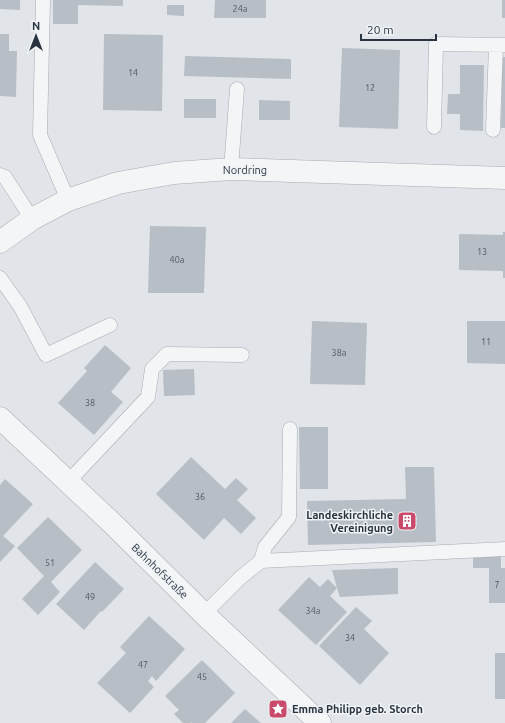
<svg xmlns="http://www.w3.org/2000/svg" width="505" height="723" font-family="Ubuntu,sans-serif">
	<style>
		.building { fill: #b8bec5 }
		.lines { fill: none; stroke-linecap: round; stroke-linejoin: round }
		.service-casing { stroke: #a6acb3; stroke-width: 15 }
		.minor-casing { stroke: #a6acb3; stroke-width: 23 }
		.service { stroke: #f3f5f7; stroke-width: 14 }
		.minor { stroke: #f3f5f7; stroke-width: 22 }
		.labels { text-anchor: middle; stroke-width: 3; stroke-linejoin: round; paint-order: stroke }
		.number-label { font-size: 9px; fill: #4e5661 }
		.street-label { font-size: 11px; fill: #2a3440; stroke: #f0f3f6 }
		.poi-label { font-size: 11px; font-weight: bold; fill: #2a3440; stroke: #f0f3f6; text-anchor: end }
	</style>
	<rect width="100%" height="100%" fill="#e1e5e9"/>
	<path class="building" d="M 0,0 L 20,0 L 20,10 L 0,9 Z
		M 53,0 L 123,0 L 123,6 L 78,5 L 78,24 L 53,24 Z
		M 215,0 L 266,0 L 266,18 L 214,18 Z
		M 502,0 L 505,0 L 505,18 L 502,18 Z
		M 167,5 L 184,5 L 184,16 L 167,15 Z
		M 0,34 L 9,34 L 9,51 L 17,51 L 16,97 L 0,96 Z
		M 104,34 L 163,35 L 162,111 L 103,110 Z
		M 342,48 L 400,50 L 398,129 L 339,127 Z
		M 185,56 L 291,59 L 291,79 L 184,76 Z
		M 502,57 L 505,57 L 505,128 L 501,128 Z
		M 460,65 L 484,65 L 483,131 L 460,130 L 460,114 L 447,114 L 448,94 L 460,94 Z
		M 184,99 L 216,99 L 216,118 L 184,118 Z
		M 259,100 L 290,101 L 290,120 L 259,120 Z
		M 150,226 L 206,227 L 204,293 L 148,293 Z
		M 503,232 L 505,232 L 505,278 L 503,278 L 503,271 L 459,270 L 459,234 L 503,235 Z
		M 312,321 L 367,323 L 365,385 L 310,384 Z
		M 467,321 L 505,321 L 505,364 L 467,363 Z
		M 105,345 L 131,368 L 111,392 L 123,402 L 94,435 L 58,403 L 87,371 L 84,368 Z
		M 194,369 L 195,395 L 164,396 L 163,370 Z
		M 299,427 L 328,427 L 328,489 L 300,489 Z
		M 191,457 L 225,489 L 236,478 L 248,489 L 237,500 L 256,518 L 241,534 L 224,518 L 204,540 L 156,494 Z
		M 405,467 L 434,467 L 436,542 L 308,545 L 307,501 L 406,499 Z
		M 5,479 L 33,504 L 3,536 L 15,546 L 0,562 L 0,485 Z
		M 48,517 L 82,550 L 51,582 L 60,592 L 38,615 L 22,599 L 44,576 L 17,548 Z
		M 473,555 L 501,555 L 501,568 L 505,568 L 505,603 L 489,603 L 489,568 L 473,568 Z
		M 95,562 L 124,589 L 102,612 L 101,611 L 84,630 L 56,604 Z
		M 398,568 L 398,594 L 340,597 L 337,588 L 330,596 L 347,612 L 316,645 L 278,610 L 309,577 L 320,587 L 328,579 L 337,588 L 332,570 Z
		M 356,607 L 372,621 L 364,629 L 389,653 L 360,685 L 319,646 Z
		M 149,616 L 185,649 L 156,681 L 152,676 L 148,681 L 154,687 L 130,713 L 97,683 L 126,653 L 120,647 Z
		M 495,653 L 505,653 L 505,699 L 495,699 Z
		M 202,660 L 235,693 L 205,723 L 192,723 L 191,722 L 190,723 L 183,723 L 174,714 L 179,710 L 165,696 Z
		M 245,709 L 261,723 L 231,723 Z"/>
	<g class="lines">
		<g class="service-casing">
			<path id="service" d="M 43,0 L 40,135 L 68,200
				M 434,127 L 436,44 L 505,45
				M 493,130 L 496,45
				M 231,169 L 237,89
				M 0,175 L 5,177 L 32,219
				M 0,278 L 20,306 L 46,355 L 110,325
				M 68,482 L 148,397 L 152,369 L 167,354 L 242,355
				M 261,561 L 265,547 L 289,517 L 290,429
				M 204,614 L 240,578 L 261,561 L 505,549"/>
		</g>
		<g class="minor-casing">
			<path id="minor" d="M 0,242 L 32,219 L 68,200 L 118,183 L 174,173 L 231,169 L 505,178
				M 0,418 L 113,524 L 204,614 L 320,723"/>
		</g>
		<use href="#service" class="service"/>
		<use href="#minor" class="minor"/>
	</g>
	<defs>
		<g id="building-square" transform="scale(1)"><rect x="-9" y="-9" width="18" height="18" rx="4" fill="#c94a6a" stroke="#f0f3f6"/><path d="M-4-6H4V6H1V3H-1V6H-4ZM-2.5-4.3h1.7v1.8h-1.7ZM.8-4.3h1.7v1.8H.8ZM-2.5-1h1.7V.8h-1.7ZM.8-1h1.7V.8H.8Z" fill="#fff"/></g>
		<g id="sight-square" transform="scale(1)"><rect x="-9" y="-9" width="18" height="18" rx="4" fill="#c94a6a" stroke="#f0f3f6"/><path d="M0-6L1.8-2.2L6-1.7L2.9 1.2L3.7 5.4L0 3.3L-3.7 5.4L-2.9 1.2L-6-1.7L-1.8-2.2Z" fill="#fff"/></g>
	</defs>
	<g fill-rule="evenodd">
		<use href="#building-square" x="407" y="521"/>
		<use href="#sight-square" x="278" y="709"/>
	</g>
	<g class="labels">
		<g class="number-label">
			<text x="240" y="12">24a</text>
			<text x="133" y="76">14</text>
			<text x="370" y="91">12</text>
			<text x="482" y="255">13</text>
			<text x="177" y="263">40a</text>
			<text x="486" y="345">11</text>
			<text x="339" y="356">38a</text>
			<text x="90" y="406">38</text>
			<text x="200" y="500">36</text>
			<text x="50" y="566">51</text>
			<text x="497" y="588">7</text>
			<text x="90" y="600">49</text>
			<text x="313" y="614">34a</text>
			<text x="350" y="641">34</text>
			<text x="143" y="668">47</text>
			<text x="202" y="680">45</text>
		</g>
		<g class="street-label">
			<text x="245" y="174">Nordring</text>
			<text transform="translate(160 571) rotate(44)" y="4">Bahnhofstraße</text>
		</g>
		<g class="poi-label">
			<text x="393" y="519">Landeskirchliche<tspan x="393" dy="13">Vereinigung</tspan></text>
			<text x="292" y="713" text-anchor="start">Emma Philipp geb. Storch</text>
		</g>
	</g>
	<g transform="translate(36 36)" stroke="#f0f3f6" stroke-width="3" paint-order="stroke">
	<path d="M0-3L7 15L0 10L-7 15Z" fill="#2a3440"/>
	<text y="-6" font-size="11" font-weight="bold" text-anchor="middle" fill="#2a3440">N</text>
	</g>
	<path d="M361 34v6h75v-6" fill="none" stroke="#2a3440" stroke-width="2"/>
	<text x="367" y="34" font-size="12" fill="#2a3440" stroke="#f0f3f6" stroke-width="3" paint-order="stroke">20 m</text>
</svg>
